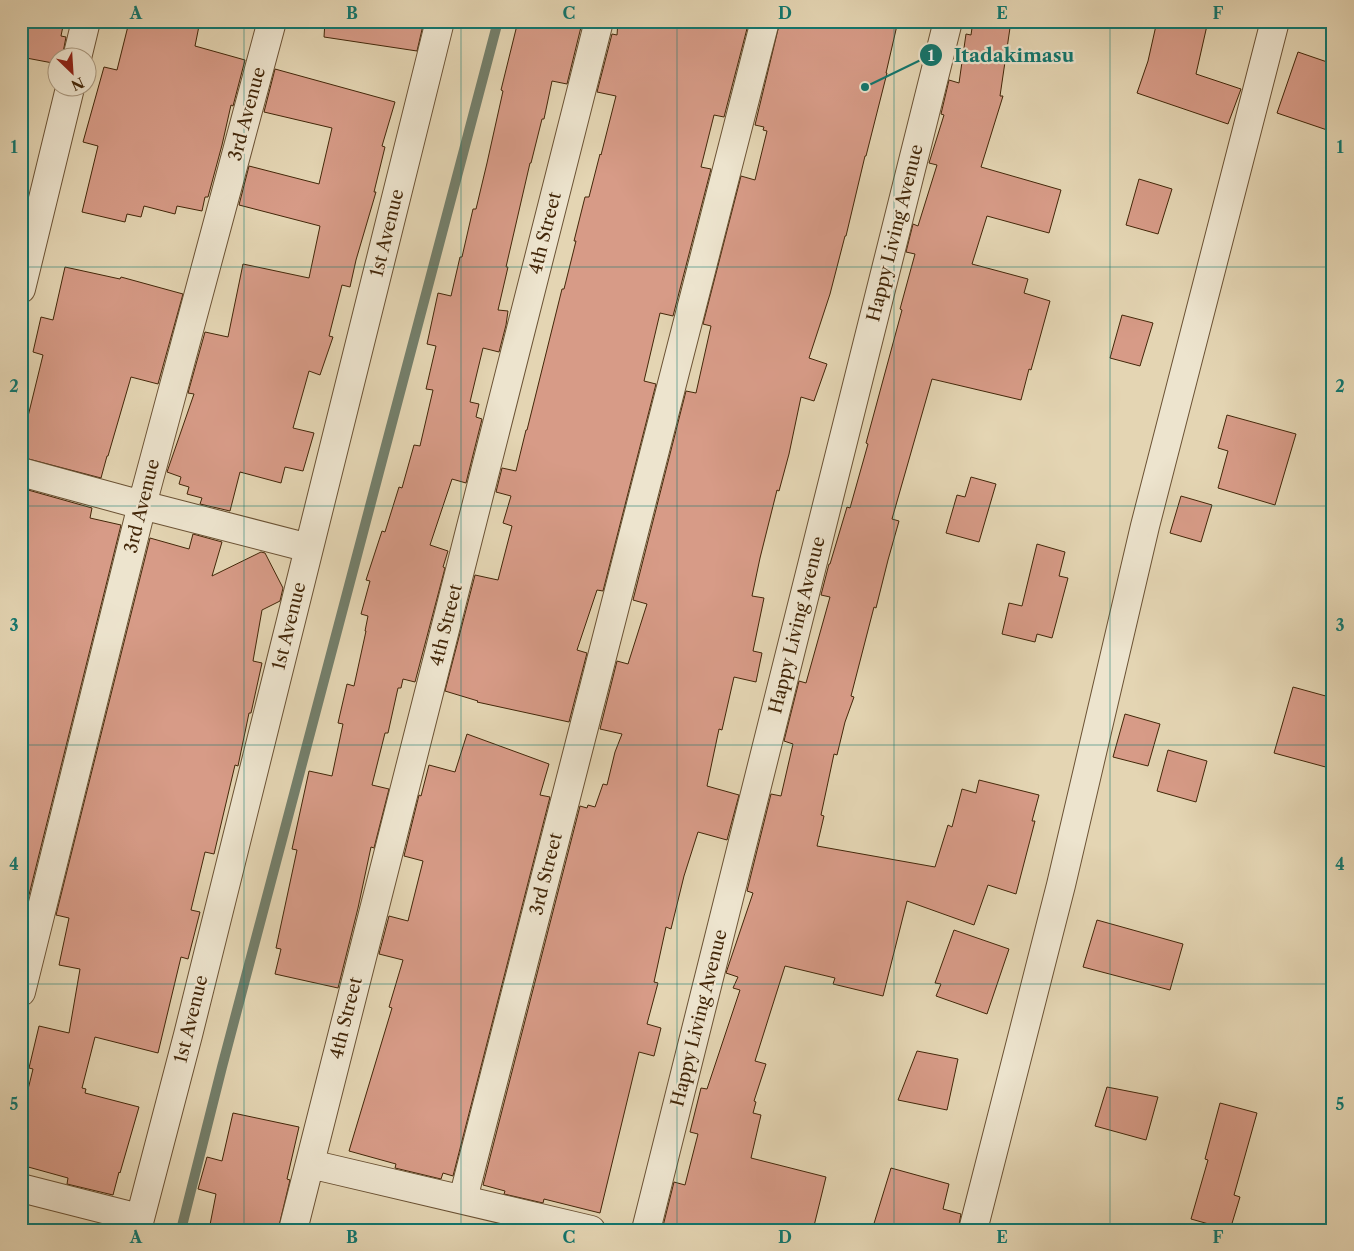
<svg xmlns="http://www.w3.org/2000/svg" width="1354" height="1251" font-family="'Libre Caslon Text',serif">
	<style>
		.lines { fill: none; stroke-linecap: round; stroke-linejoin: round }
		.stream { stroke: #747f6b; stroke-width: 10 }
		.building { fill: #d79b87; stroke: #432709 }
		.minor-casing { stroke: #6b5234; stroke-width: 30 }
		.minor { stroke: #ede4ce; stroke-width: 28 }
		.grid { fill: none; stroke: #0f766e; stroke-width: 1; stroke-opacity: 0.55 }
		.labels { text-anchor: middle; stroke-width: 4.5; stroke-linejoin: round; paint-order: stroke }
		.street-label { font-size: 18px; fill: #432709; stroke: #ede4ce }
		.leader { fill: none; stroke: #0f766e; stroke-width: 2 }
		.callout-dot { fill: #0f766e; stroke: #ede4ce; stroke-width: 2 }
		.mark-label { font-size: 15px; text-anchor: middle; font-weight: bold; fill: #fff }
		.callout-label { font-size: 19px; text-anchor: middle; font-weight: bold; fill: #0f766e; stroke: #ede4ce; stroke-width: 4.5; stroke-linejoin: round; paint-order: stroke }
		.neatline { fill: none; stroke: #0f766e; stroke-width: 2 }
		.grid-label { font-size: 16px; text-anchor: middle; font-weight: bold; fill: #0f766e }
	</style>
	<rect width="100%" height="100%" fill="#e4d5b3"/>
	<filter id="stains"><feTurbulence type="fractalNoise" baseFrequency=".004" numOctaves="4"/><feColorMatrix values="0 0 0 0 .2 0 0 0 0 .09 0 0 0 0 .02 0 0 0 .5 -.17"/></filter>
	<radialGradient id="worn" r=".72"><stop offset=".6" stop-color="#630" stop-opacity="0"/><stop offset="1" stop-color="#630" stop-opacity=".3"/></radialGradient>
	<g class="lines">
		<path class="stream" d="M 181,1230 L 222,1067 L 498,21"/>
	</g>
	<path class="building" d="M 21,21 L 64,21 L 61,36 L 66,37 L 62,58 L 58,58 L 58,64 L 21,57 Z
		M 138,21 L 200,21 L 195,46 L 245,60 L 233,106 L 231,105 L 222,145 L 208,197 L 205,197 L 202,211 L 177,206 L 175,214 L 144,206 L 141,217 L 127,214 L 125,222 L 82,212 L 98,146 L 83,142 L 104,67 L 117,70 L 128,26 L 136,28 Z
		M 325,21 L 424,21 L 417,51 L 324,37 Z
		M 518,21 L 559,21 L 581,27 L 567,84 L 552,81 L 544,119 L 542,119 L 531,163 L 530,163 L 506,267 L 508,267 L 498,310 L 508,311 L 506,325 L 499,352 L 483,348 L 470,402 L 479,404 L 476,417 L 482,419 L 466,483 L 452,479 L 430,545 L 448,551 L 443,567 L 445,568 L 415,682 L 403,679 L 401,688 L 398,688 L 388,733 L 385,733 L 372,785 L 389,789 L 374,848 L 371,847 L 358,908 L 338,988 L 275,974 L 281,949 L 276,948 L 297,850 L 292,849 L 309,771 L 332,776 L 343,724 L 338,723 L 347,684 L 354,686 L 366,631 L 365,631 L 368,616 L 361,614 L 370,581 L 366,580 L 382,531 L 385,532 L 399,487 L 402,488 L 414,445 L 420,446 L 433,390 L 426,389 L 436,346 L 427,344 L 438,293 L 451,296 L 460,257 L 462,257 L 473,209 L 476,209 L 487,163 L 503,91 L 501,90 Z
		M 618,21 L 749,21 L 724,117 L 714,115 L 701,167 L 711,169 L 673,316 L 660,313 L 644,381 L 656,384 L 603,591 L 597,590 L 577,650 L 587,653 L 569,722 L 477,702 L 478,701 L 445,691 L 475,575 L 498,580 L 512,526 L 503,523 L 511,496 L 496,492 L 502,468 L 516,471 L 526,430 L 527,430 L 562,289 L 564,289 L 576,241 L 574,241 L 585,197 L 589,197 L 600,154 L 601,155 L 616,96 L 597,92 L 612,34 L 617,35 Z
		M 780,21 L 898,21 L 886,73 L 887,73 L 866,156 L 865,156 L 846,236 L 845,236 L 830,294 L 809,358 L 827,364 L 814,401 L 801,397 L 789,454 L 779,491 L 777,490 L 760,558 L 752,596 L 764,598 L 753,651 L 762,653 L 756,682 L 734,677 L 722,730 L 719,729 L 707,786 L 739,795 L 727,840 L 698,832 L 684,876 L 671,929 L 666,927 L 654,982 L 658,983 L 647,1024 L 661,1028 L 654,1056 L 639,1052 L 600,1213 L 544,1199 L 543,1203 L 504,1194 L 505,1191 L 483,1185 L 580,806 L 587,808 L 588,805 L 595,807 L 603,784 L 607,785 L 615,752 L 622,734 L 600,729 L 617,661 L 628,664 L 647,604 L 633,600 L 686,391 L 696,393 L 711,326 L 703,324 L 741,176 L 755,180 L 767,131 L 763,130 L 764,127 L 755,125 Z
		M 973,21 L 1011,21 L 1000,96 L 1003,96 L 981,167 L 1061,190 L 1049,233 L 987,216 L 972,264 L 1028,279 L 1024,293 L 1050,301 L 1031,370 L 1029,369 L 1021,400 L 932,379 L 892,519 L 899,521 L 888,560 L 876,608 L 874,607 L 851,696 L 854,697 L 845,722 L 837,755 L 834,754 L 821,815 L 824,816 L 817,846 L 935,867 L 948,825 L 952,827 L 962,789 L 976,793 L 979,780 L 1039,795 L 1032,821 L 1035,821 L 1016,894 L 988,885 L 974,925 L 907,901 L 883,996 L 833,984 L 835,978 L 785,966 L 755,1061 L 766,1064 L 754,1101 L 756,1102 L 753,1113 L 761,1115 L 751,1158 L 826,1177 L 813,1230 L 662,1230 L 674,1182 L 685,1185 L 698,1134 L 690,1132 L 701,1088 L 707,1089 L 740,990 L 733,988 L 738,977 L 726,973 L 753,893 L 747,891 L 771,794 L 781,796 L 793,744 L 784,741 L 799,681 L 806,683 L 830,597 L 821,595 L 829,564 L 830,564 L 847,507 L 850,508 L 868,444 L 866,443 L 902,310 L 900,309 L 915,254 L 906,252 L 913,224 L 918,226 L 937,165 L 929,163 L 944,115 L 941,114 L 949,80 L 959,83 L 966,34 L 971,35 Z
		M 1157,21 L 1208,21 L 1196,74 L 1241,89 L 1228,124 L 1137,93 L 1148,61 Z
		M 1298,52 L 1333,64 L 1333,132 L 1277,113 Z
		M 275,69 L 395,102 L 382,146 L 385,147 L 374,192 L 376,192 L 356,260 L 350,287 L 342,285 L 329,336 L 333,337 L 320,375 L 309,371 L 293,428 L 314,433 L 303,471 L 285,467 L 281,483 L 240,472 L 230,511 L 200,504 L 202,498 L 187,494 L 189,487 L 179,484 L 181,477 L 167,472 L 194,394 L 188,393 L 205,332 L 228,337 L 243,264 L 309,278 L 320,226 L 239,205 L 249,166 L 319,184 L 332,128 L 264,112 Z
		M 1139,179 L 1172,189 L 1158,234 L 1126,225 Z
		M 65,267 L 120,279 L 121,277 L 183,294 L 158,384 L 131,377 L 108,456 L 107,456 L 101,478 L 21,457 L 21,445 L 43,355 L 33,352 L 41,317 L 53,320 Z
		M 1122,315 L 1153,323 L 1140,366 L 1110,358 Z
		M 1227,415 L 1296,434 L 1275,505 L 1218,488 L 1228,451 L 1218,448 Z
		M 971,477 L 996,484 L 979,542 L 946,533 L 957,495 L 965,497 Z
		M 21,488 L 92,508 L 90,518 L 121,525 L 26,907 L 21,906 L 21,676 L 27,651 L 21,650 Z
		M 1181,496 L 1212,505 L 1201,542 L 1170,533 Z
		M 193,534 L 222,542 L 212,576 L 261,552 L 265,553 L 283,588 L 280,601 L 262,610 L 253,661 L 262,663 L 251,713 L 249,713 L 238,766 L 235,765 L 214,854 L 205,852 L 191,910 L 200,912 L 188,959 L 181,957 L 158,1053 L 95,1037 L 82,1088 L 86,1089 L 85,1093 L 139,1107 L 120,1173 L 119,1172 L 113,1195 L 67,1184 L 68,1178 L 21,1165 L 21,1118 L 33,1069 L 29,1068 L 39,1026 L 69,1033 L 80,969 L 59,965 L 69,918 L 56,915 L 150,538 L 189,549 Z
		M 1037,544 L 1065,552 L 1059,576 L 1068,578 L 1052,638 L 1037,634 L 1035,642 L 1002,634 L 1009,603 L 1022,606 Z
		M 1293,687 L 1333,698 L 1333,769 L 1274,753 Z
		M 1125,714 L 1160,724 L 1148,766 L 1113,757 Z
		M 467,734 L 549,764 L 540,795 L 550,797 L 453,1176 L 443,1173 L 441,1179 L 395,1168 L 396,1164 L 349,1151 L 392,1008 L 389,1007 L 403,960 L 379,954 L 389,916 L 408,921 L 423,861 L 404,856 L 419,795 L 421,796 L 429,765 L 455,772 Z
		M 1168,750 L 1207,761 L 1196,802 L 1157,791 Z
		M 1097,920 L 1183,944 L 1170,990 L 1083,967 Z
		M 954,930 L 1009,949 L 987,1014 L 936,996 L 941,984 L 935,983 Z
		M 917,1051 L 958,1059 L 947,1110 L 898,1100 Z
		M 1107,1087 L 1158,1097 L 1146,1140 L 1095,1126 Z
		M 1220,1103 L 1257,1113 L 1234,1195 L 1240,1197 L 1230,1230 L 1191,1219 L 1208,1160 L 1205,1159 Z
		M 233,1113 L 299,1127 L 287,1179 L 290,1180 L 278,1230 L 209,1230 L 216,1194 L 198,1189 L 207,1157 L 222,1161 Z
		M 891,1168 L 949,1184 L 943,1209 L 961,1214 L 958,1230 L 872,1230 Z"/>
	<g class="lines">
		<g class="minor-casing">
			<path id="minor" d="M 77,58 L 86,21
				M 21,289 L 70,88
				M 21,472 L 142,505 L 309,548
				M 21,992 L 142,505 L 272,21
				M 310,1164 L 591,1230
				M 21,1188 L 139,1218
				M 463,1199 L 765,21
				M 137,1230 L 188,1035 L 440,21
				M 293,1230 L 599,21
				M 646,1230 L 948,21
				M 973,1230 L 1061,885 L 1145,526 L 1275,21"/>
		</g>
		<use href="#minor" class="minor"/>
	</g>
	<path class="grid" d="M 244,21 L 244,1230M 461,21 L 461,1230M 677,21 L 677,1230M 894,21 L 894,1230M 1110,21 L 1110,1230M 21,267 L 1333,267M 21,506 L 1333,506M 21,745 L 1333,745M 21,984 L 1333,984"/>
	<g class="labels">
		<g class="street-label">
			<text transform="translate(247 114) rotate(-75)" y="6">3rd Avenue</text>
			<text transform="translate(387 233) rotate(-76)" y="6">1st Avenue</text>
			<text transform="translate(545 233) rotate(-76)" y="6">4th Street</text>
			<text transform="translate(895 233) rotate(-76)" y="6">Happy Living Avenue</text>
			<text transform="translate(142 506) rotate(-76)" y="6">3rd Avenue</text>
			<text transform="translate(446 625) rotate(-76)" y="6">4th Street</text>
			<text transform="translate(797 625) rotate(-76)" y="6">Happy Living Avenue</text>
			<text transform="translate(289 626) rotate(-76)" y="6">1st Avenue</text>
			<text transform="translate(546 874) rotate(-76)" y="6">3rd Street</text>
			<text transform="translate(346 1018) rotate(-76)" y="6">4th Street</text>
			<text transform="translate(699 1018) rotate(-76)" y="6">Happy Living Avenue</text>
			<text transform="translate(191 1019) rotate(-76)" y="6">1st Avenue</text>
		</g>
	</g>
	<path class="leader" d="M865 87L931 55"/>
	<g class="callout-dot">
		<circle cx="865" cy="87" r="5"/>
		<circle cx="931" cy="55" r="12"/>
	</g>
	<g class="mark-label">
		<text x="931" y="61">1</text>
	</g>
	<g class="callout-label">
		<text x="1014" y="62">Itadakimasu</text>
	</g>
	<rect width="1354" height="1251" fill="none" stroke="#e4d5b3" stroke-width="55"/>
	<g transform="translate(72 72) rotate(155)"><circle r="24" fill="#ede4ce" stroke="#a9987f"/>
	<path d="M0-4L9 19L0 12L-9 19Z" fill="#8f2418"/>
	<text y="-8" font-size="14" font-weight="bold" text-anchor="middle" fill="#432709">N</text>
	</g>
	<rect x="28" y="28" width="1298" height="1196" class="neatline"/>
	<g class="grid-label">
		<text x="136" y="19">A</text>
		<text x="352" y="19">B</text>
		<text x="569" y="19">C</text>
		<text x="785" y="19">D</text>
		<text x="1002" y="19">E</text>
		<text x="1218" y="19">F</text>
		<text x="14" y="153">1</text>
		<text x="1340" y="153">1</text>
		<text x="14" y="392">2</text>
		<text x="1340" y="392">2</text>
		<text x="14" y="631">3</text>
		<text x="1340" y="631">3</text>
		<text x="14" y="870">4</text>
		<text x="1340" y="870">4</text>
		<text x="14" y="1110">5</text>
		<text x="1340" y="1110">5</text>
		<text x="136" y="1243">A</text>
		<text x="352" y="1243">B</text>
		<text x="569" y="1243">C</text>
		<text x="785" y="1243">D</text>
		<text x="1002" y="1243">E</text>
		<text x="1218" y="1243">F</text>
	</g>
	<rect width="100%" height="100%" filter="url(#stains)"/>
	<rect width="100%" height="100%" fill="url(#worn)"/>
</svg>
